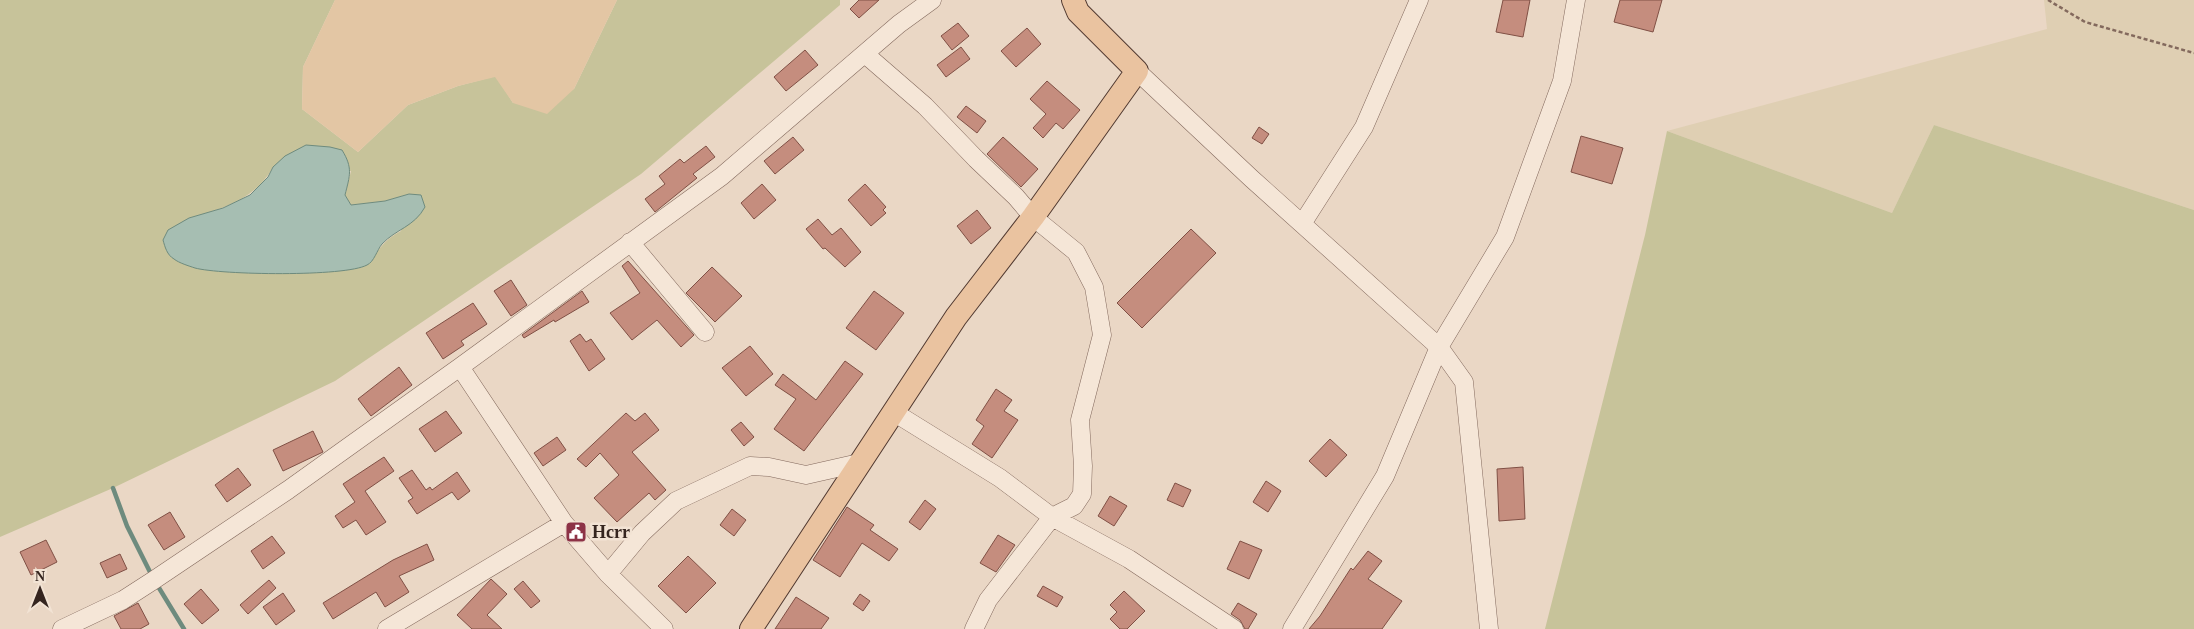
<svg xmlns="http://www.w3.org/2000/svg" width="2194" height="629" font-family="Georgia,serif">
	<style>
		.farmland { fill: #dfcfb3 }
		.green { fill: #c7c39a; fill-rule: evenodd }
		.sand { fill: #e3c6a4 }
		.water { fill: #a6beb2; stroke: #6e8b7e }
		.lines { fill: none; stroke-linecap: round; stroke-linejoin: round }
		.stream { stroke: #6e8b7e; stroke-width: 4.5 }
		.building { fill: #c58d7e; stroke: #805045 }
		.minor-casing { stroke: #83695d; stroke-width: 19 }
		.major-casing { stroke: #513930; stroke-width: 24 }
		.path { stroke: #83695d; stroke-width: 2.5; stroke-dasharray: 4 2.5; stroke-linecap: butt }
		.minor { stroke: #f5e6d7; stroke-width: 18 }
		.major { stroke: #eac3a0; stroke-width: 22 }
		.labels { text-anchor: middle; stroke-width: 5; stroke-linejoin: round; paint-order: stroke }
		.poi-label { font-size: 18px; font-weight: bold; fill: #35251f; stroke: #f2e3d4; text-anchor: start }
	</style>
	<rect width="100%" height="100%" fill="#ead7c5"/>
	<path class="farmland" d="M 2044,0 L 2194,0 L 2194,210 L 1934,125 L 1892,213 L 1667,131 L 2047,29 Z"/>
	<path class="green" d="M 0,0 L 335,0 L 303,67 L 302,109 L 358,152 L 408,105 L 458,86 L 496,76 L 513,103 L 574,89 L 617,0 L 840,0 L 840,5 L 641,174 L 335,381 L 113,488 L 0,537 ZM 273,167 L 351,171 L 345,195 L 351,205 L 385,201 L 409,194 L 401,231 C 385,239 378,250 369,264 L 304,273 L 189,218 C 222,209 256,199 273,167 Z
		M 1934,125 L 2194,210 L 2194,629 L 1545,629 L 1645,235 L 1667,131 L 1892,213 Z"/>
	<path class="sand" d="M 335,0 L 617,0 L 574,89 L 547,114 L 513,103 L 495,77 L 458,86 L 408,105 L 358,152 L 302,109 L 303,67 Z"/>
	<path class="water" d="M 306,145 L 330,147 L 342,150 C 353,168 350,175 345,195 L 351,205 L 385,201 L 409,194 L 421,195 L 425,207 C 414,227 396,229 382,244 C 377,250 374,262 367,265 C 345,277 221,275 195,268 C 189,266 179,263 174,259 C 167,255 165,247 163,240 L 168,230 L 189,218 L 223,208 L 250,195 L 268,177 L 273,167 L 285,156 Z"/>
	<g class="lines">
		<path class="stream" d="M 113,488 L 127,526 L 152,576
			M 156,583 L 184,629"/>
	</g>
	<path class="building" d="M 859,0 L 879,0 L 859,18 L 850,9 Z
		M 1503,0 L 1530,0 L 1523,37 L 1496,32 Z
		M 1620,0 L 1662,0 L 1653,32 L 1614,22 Z
		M 958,23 L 969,36 L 952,50 L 941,36 Z
		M 1027,28 L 1041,44 L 1016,67 L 1001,51 Z
		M 961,47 L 970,59 L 946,77 L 937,65 Z
		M 805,50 L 818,65 L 786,91 L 774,77 Z
		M 1047,81 L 1080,110 L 1063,129 L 1056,123 L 1043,138 L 1033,128 L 1046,114 L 1030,99 Z
		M 966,106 L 986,121 L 977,133 L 957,117 Z
		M 1259,127 L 1269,134 L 1262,144 L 1252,138 Z
		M 1581,136 L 1623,148 L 1612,184 L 1571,172 Z
		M 793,137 L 804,150 L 775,174 L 764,161 Z
		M 1003,137 L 1038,169 L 1021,187 L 987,154 Z
		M 706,146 L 715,157 L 693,174 L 697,178 L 655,212 L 645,199 L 665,184 L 659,176 L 680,159 L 684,163 Z
		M 762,184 L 776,200 L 754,219 L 741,203 Z
		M 865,184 L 886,207 L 883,210 L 886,213 L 871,226 L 848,200 Z
		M 977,210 L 991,228 L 971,244 L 957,226 Z
		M 818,219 L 832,235 L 841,228 L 861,252 L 845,267 L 825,248 L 823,249 L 806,229 Z
		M 1191,229 L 1216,253 L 1142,328 L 1117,303 Z
		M 628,261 L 694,335 L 681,347 L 657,320 L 632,340 L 610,313 L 640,293 L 622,266 Z
		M 712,267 L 742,296 L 715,322 L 686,293 Z
		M 511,280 L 527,305 L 511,316 L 494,291 Z
		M 582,291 L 589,302 L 555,322 L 554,320 L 524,338 L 522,335 Z
		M 874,291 L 904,313 L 876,350 L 846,328 Z
		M 473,303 L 487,324 L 461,341 L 464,345 L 443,359 L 426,333 Z
		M 580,334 L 586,342 L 591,339 L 605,359 L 589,371 L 570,341 Z
		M 750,346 L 773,374 L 746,396 L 722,368 Z
		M 845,361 L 863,374 L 804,451 L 774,429 L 796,399 L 775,385 L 783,374 L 816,400 Z
		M 399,367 L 412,385 L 371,416 L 358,399 Z
		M 996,389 L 1012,400 L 1004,411 L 1018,420 L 992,458 L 972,444 L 984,426 L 976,420 Z
		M 446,411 L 462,433 L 435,452 L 419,429 Z
		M 626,413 L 635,421 L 645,413 L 659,430 L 632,452 L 666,490 L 655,500 L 649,493 L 617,522 L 594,498 L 619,475 L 600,453 L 586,467 L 577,459 Z
		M 741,422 L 754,437 L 744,446 L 731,430 Z
		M 313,431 L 323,452 L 283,471 L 273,450 Z
		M 557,437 L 566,450 L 543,466 L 534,453 Z
		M 1330,439 L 1347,455 L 1326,477 L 1309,461 Z
		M 384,457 L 394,471 L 365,491 L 386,522 L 366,535 L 356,520 L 343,528 L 335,516 L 355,502 L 343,484 Z
		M 1523,467 L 1525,519 L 1499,521 L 1497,469 Z
		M 238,468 L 251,485 L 227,502 L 215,485 Z
		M 412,470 L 426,490 L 430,487 L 432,490 L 457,472 L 470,491 L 458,500 L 452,492 L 417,514 L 408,501 L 413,498 L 399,478 Z
		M 1266,481 L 1281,491 L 1268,512 L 1253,502 Z
		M 1175,483 L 1191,490 L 1183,507 L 1167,500 Z
		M 1110,496 L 1127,506 L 1114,526 L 1098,516 Z
		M 925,500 L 936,509 L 920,530 L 909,522 Z
		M 847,507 L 874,525 L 870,530 L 898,549 L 889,561 L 862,543 L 840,577 L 813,560 Z
		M 732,509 L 746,520 L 734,536 L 720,525 Z
		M 170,512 L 185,537 L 164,550 L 148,525 Z
		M 998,535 L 1015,545 L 996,572 L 980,563 Z
		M 272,536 L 285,553 L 263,569 L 251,551 Z
		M 46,540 L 57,562 L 31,575 L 20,552 Z
		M 1240,541 L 1262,550 L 1249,579 L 1227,569 Z
		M 427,544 L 434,560 L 399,576 L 409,592 L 385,607 L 376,592 L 333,619 L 323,603 L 393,560 Z
		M 1368,551 L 1382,561 L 1368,579 L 1402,601 L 1382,629 L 1309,629 L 1320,616 L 1351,568 L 1353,570 Z
		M 120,554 L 127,569 L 107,578 L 100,563 Z
		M 688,556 L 716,583 L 686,613 L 658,586 Z
		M 491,579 L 507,594 L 487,615 L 502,629 L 472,629 L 457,615 Z
		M 269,580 L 276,588 L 248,614 L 240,605 Z
		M 523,581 L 540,601 L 531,608 L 514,589 Z
		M 1043,586 L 1063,597 L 1057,607 L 1037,596 Z
		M 201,589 L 219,610 L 202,624 L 184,604 Z
		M 1124,591 L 1145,611 L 1127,629 L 1120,629 L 1110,619 L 1117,612 L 1110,605 Z
		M 283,593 L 295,611 L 276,625 L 263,607 Z
		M 860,594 L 870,601 L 863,611 L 853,604 Z
		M 796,597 L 829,618 L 821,629 L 775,629 Z
		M 138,603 L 149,624 L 140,629 L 121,629 L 114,616 Z
		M 1238,603 L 1257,614 L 1248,629 L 1245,629 L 1240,620 L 1231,614 Z"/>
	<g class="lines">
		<g class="minor-casing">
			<path id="minor" d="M 865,54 L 925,106 L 976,159 L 1016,197 L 1033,217 L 1076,252 L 1094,287 L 1102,335 L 1080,420 L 1083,466 L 1082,494 L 1074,506 L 1052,517 L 988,600 L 974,629
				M 1137,71 L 1252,179 L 1439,347 L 1464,382 L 1489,629
				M 1302,224 L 1364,127 L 1419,0
				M 630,242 L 705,332
				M 460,367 L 564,523 L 608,574 L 664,629
				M 895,413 L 1000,478 L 1052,517 L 1129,559 L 1234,629
				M 608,574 L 642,533 L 676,501 L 750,466 L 769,467 L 806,475 L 859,463
				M 62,629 L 123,600 L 154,580 L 288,490 L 460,367 L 722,176 L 899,24 L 932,0
				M 387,629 L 564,523
				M 1292,629 L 1385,476 L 1439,347 L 1505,237 L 1562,81 L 1576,0"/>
		</g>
		<g class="major-casing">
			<path id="major" d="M 751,629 L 956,317 L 1033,217 L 1137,71 L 1078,12 L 1073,0"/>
		</g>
		<path class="path" d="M 2048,0 L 2085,22 L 2194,53"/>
		<use href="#minor" class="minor"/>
		<use href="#major" class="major"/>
	</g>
	<defs>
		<g id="civic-square" transform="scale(1.125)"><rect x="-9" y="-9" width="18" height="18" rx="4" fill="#8d3246" stroke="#f2e3d4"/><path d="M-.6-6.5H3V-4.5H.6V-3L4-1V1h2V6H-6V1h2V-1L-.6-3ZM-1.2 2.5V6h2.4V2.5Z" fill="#fff"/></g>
	</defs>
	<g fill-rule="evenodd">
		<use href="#civic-square" x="576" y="532"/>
	</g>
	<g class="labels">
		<g class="poi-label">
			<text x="592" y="538">Hcrr</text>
		</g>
	</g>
	<g transform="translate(40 589)" stroke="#f2e3d4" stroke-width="4" paint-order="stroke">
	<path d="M0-4L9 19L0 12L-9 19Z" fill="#35251f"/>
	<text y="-8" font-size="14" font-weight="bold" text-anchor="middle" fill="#35251f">N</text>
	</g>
</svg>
